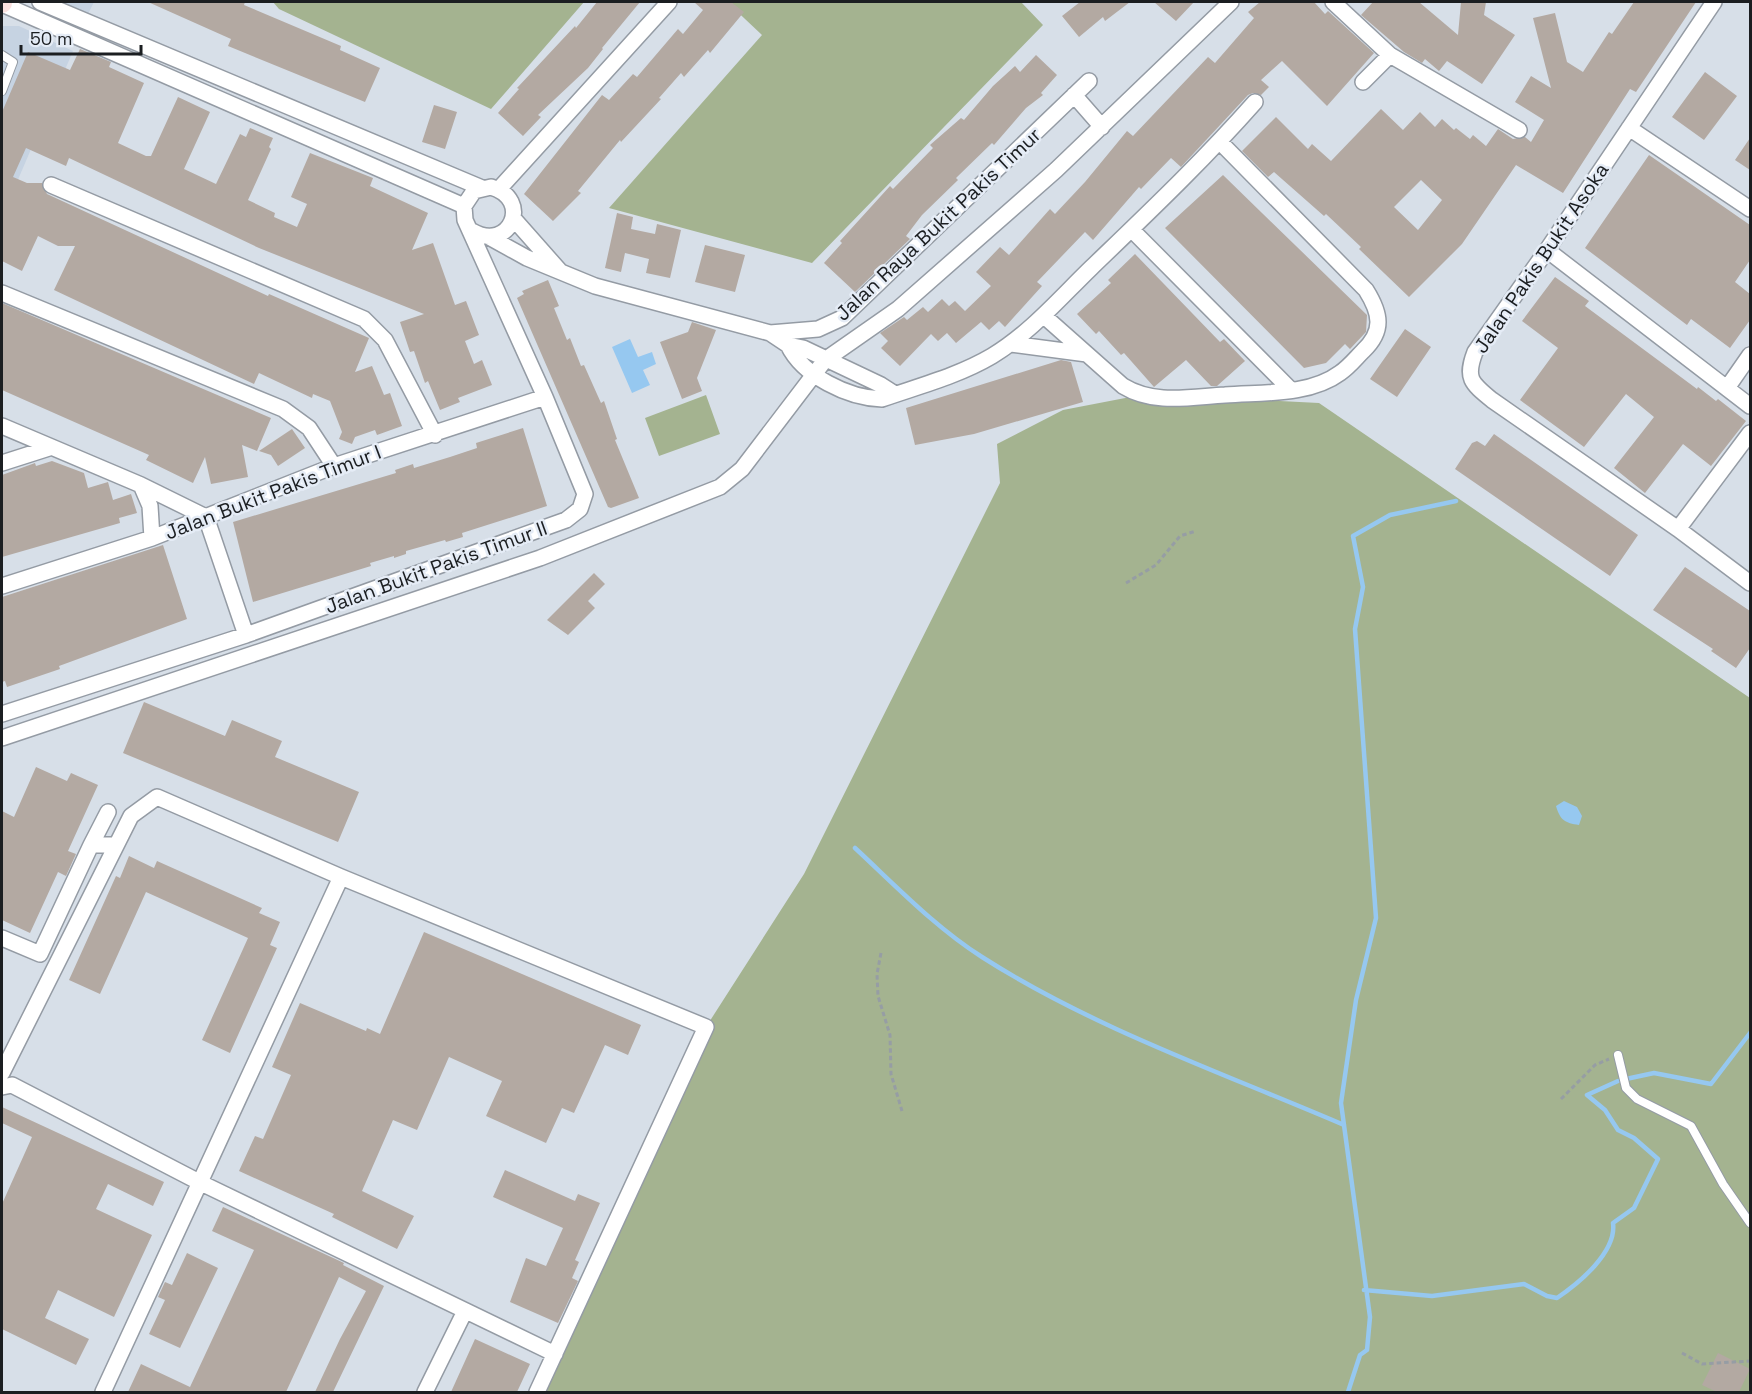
<svg xmlns="http://www.w3.org/2000/svg" width="1752" height="1394" font-family="'Space Grotesk',sans-serif">
	<style>
		.built { fill: #c6d3e2 }
		.green { fill: #a4b390 }
		.water { fill: #96c8f0 }
		.lines { fill: none; stroke-linecap: round; stroke-linejoin: round }
		.stream { stroke: #96c8f0; stroke-width: 4.5 }
		.building { fill: #b3a9a2; fill-rule: evenodd }
		.service-casing { stroke: #949ba4; stroke-width: 10 }
		.minor-casing { stroke: #949ba4; stroke-width: 18 }
		.secondary-casing { stroke: #949ba4; stroke-width: 22 }
		.path { stroke: #969da4; stroke-width: 3; stroke-dasharray: 4.5 3; stroke-linecap: butt }
		.service { stroke: #fff; stroke-width: 8 }
		.minor { stroke: #fff; stroke-width: 15 }
		.secondary { stroke: #fae1df; stroke-width: 20 }
		.labels { text-anchor: middle; stroke-width: 5; stroke-linejoin: round; paint-order: stroke }
		.street-label { font-size: 20px; fill: #1b1e21; stroke: #e5ecf6 }
	</style>
	<rect width="100%" height="100%" fill="#d7dfe8"/>
	<path class="built" d="M 53,2 L 94,2 L 87,16 Z
		M 2,26 L 19,26 L 73,51 L 2,217 Z"/>
	<path class="green" d="M 273,2 L 584,2 L 491,109 L 279,9 Z
		M 727,2 L 1021,2 L 1043,25 L 812,263 L 609,208 L 762,35 Z
		M 1146,394 L 1319,403 L 1750,698 L 1750,1392 L 537,1392 L 706,1027 L 804,874 L 1000,483 L 997,444 L 1063,410 Z
		M 706,395 L 720,434 L 659,456 L 645,418 Z"/>
	<path class="water" d="M 630,339 L 638,357 L 652,352 L 656,364 L 643,370 L 650,385 L 632,393 L 612,347 Z
		M 1564,801 L 1577,807 L 1582,816 L 1579,825 C 1565,823 1560,820 1556,806 Z"/>
	<g class="lines">
		<path class="stream" d="M 855,848 C 896,886 935,927 982,957 C 1093,1028 1223,1073 1344,1125
			M 1626,1079 L 1654,1073 L 1711,1084 L 1750,1033
			M 1364,1290 L 1432,1296 L 1524,1284 L 1547,1296 L 1557,1298 C 1579,1283 1617,1252 1613,1223 L 1634,1208 L 1658,1159 L 1634,1138 L 1618,1130 L 1605,1110 L 1587,1095 L 1618,1081
			M 1348,1392 L 1360,1355 L 1367,1350 L 1370,1317 L 1341,1103 L 1356,1000 L 1376,918 L 1355,629 L 1363,587 L 1353,536 L 1390,515 L 1456,501"/>
	</g>
	<path class="building" d="M 148,2 L 245,2 L 244,5 L 341,46 L 340,50 L 380,68 L 365,102 L 228,46 L 231,39 Z
		M 597,2 L 640,2 L 602,48 L 603,49 L 588,68 L 538,115 L 541,117 L 523,136 L 498,113 L 519,89 L 517,88 L 575,26 L 576,28 Z
		M 694,2 L 731,2 L 744,12 L 710,53 L 708,50 L 684,77 L 681,73 L 659,98 L 661,99 L 621,142 L 620,140 L 578,191 L 581,193 L 553,221 L 524,194 L 602,95 L 609,100 L 633,74 L 637,77 L 678,29 L 683,34 L 703,10 Z
		M 1080,2 L 1130,2 L 1105,21 L 1103,17 L 1079,37 L 1062,16 Z
		M 1154,2 L 1194,2 L 1176,21 Z
		M 1260,2 L 1314,2 L 1325,14 L 1328,11 L 1374,53 L 1327,106 L 1282,61 L 1261,80 L 1269,87 L 1261,95 L 1253,93 L 1248,95 L 1181,167 L 1171,158 L 1141,189 L 1139,187 L 1093,240 L 1085,232 L 1037,282 L 1042,286 L 1005,327 L 999,321 L 989,330 L 981,322 L 956,343 L 947,333 L 938,341 L 931,334 L 900,366 L 881,348 L 888,341 L 880,333 L 904,317 L 907,320 L 923,307 L 928,312 L 942,299 L 949,306 L 955,301 L 965,311 L 991,286 L 976,272 L 1000,247 L 1009,255 L 1050,209 L 1055,214 L 1085,182 L 1127,131 L 1133,136 L 1208,57 L 1215,63 L 1254,18 L 1248,12 Z
		M 1373,2 L 1419,2 L 1458,35 L 1461,2 L 1486,2 L 1484,15 L 1515,35 L 1482,84 L 1447,61 L 1439,71 L 1425,59 L 1422,63 L 1404,52 L 1361,15 Z
		M 1634,2 L 1696,2 L 1636,92 L 1630,89 L 1563,193 L 1516,165 L 1462,244 L 1409,297 L 1359,249 L 1361,247 L 1326,214 L 1324,216 L 1274,172 L 1268,177 L 1242,151 L 1276,117 L 1308,149 L 1312,144 L 1331,161 L 1381,109 L 1403,130 L 1420,112 L 1435,127 L 1442,119 L 1454,130 L 1456,128 L 1470,139 L 1473,135 L 1486,146 L 1498,129 L 1513,139 L 1525,137 L 1531,142 L 1544,120 L 1515,102 L 1531,76 L 1551,88 L 1533,18 L 1555,13 L 1567,62 L 1583,72 L 1609,32 L 1612,34 ZM 1421,180 L 1442,200 L 1418,230 L 1394,207 Z
		M 80,49 L 111,62 L 109,67 L 144,83 L 118,143 L 146,156 L 151,156 L 178,97 L 210,112 L 184,169 L 216,184 L 240,134 L 246,137 L 250,128 L 273,138 L 269,147 L 271,149 L 248,200 L 275,213 L 274,217 L 297,227 L 307,204 L 291,197 L 310,153 L 373,178 L 370,186 L 428,213 L 412,250 L 433,243 L 455,305 L 466,301 L 479,335 L 465,341 L 474,364 L 482,360 L 492,385 L 458,398 L 460,402 L 440,410 L 428,381 L 425,383 L 414,351 L 410,352 L 400,322 L 424,314 L 259,248 L 69,158 L 66,166 L 26,148 L 13,177 L 27,183 L 42,183 L 47,194 L 268,296 L 269,294 L 369,338 L 355,372 L 372,366 L 384,395 L 390,393 L 402,426 L 377,435 L 375,430 L 355,437 L 352,444 L 339,439 L 342,432 L 330,401 L 313,394 L 312,398 L 259,373 L 254,384 L 54,290 L 75,246 L 58,246 L 38,236 L 22,271 L 2,261 L 2,112 L 28,52 L 70,70 Z
		M 1036,55 L 1057,75 L 1041,93 L 1043,95 L 1026,108 L 994,145 L 992,143 L 956,178 L 958,180 L 922,215 L 906,236 L 910,239 L 855,292 L 824,263 L 842,243 L 840,241 L 890,186 L 893,189 L 933,148 L 930,145 L 961,118 L 964,120 L 993,86 L 1015,66 L 1020,72 Z
		M 1705,72 L 1737,96 L 1704,140 L 1672,117 Z
		M 434,105 L 457,112 L 445,149 L 422,142 Z
		M 1750,138 L 1750,170 L 1735,160 Z
		M 1649,155 L 1750,225 L 1750,260 L 1735,282 L 1750,294 L 1750,320 L 1730,348 L 1691,319 L 1687,325 L 1585,248 Z
		M 1223,175 L 1367,315 L 1366,332 L 1350,349 L 1345,344 L 1326,363 L 1304,368 L 1165,228 Z
		M 617,213 L 633,217 L 631,229 L 655,234 L 657,224 L 681,230 L 670,278 L 646,273 L 649,259 L 625,253 L 621,272 L 605,268 Z
		M 705,245 L 745,255 L 735,292 L 695,282 Z
		M 1135,254 L 1220,342 L 1224,339 L 1245,361 L 1217,386 L 1211,386 L 1186,360 L 1154,387 L 1124,353 L 1121,355 L 1099,331 L 1096,334 L 1077,314 L 1111,283 L 1108,280 Z
		M 1555,277 L 1589,301 L 1585,306 L 1697,389 L 1698,387 L 1716,401 L 1718,399 L 1746,421 L 1711,466 L 1683,444 L 1645,493 L 1614,468 L 1654,417 L 1626,394 L 1584,447 L 1520,400 L 1558,348 L 1522,321 Z
		M 548,280 L 559,306 L 554,308 L 567,340 L 570,338 L 581,366 L 584,365 L 601,403 L 604,401 L 617,439 L 615,440 L 639,498 L 611,508 L 608,507 L 517,298 L 524,294 L 522,291 Z
		M 2,303 L 271,418 L 257,451 L 242,445 L 248,477 L 211,484 L 205,457 L 193,483 L 146,460 L 149,455 L 2,390 Z
		M 692,322 L 716,330 L 697,378 L 702,391 L 682,399 L 660,342 L 688,332 Z
		M 1405,329 L 1431,347 L 1397,397 L 1370,379 Z
		M 1061,360 L 1071,362 L 1083,402 L 974,434 L 915,445 L 906,408 Z
		M 523,428 L 547,506 L 462,533 L 463,537 L 446,542 L 445,540 L 406,551 L 406,554 L 394,558 L 394,556 L 370,563 L 371,566 L 253,602 L 233,522 L 396,473 L 395,470 L 413,464 L 414,468 L 450,457 L 477,448 L 476,443 Z
		M 292,429 L 305,448 L 278,466 L 271,455 L 259,451 Z
		M 1494,434 L 1638,535 L 1610,576 L 1455,469 L 1472,443 L 1477,441 L 1485,446 Z
		M 52,461 L 84,473 L 88,488 L 108,482 L 113,500 L 131,494 L 137,513 L 119,518 L 120,523 L 2,557 L 2,475 L 35,463 L 36,466 Z
		M 163,545 L 187,619 L 59,666 L 60,669 L 7,687 L 5,681 L 2,682 L 2,597 Z
		M 1685,567 L 1750,611 L 1750,648 L 1736,668 L 1711,651 L 1713,649 L 1653,610 Z
		M 594,573 L 605,584 L 588,601 L 595,608 L 568,635 L 547,620 Z
		M 144,702 L 225,736 L 232,720 L 282,741 L 275,757 L 359,792 L 338,842 L 123,753 Z
		M 36,767 L 67,781 L 71,773 L 98,785 L 68,851 L 76,854 L 66,876 L 58,872 L 30,933 L 2,920 L 2,811 L 14,817 Z
		M 129,856 L 154,868 L 157,861 L 262,908 L 259,913 L 280,922 L 270,945 L 277,948 L 230,1053 L 202,1040 L 248,938 L 146,892 L 100,994 L 69,980 L 116,876 L 120,878 Z
		M 424,932 L 641,1025 L 628,1055 L 605,1045 L 574,1113 L 562,1108 L 546,1143 L 486,1116 L 502,1081 L 449,1057 L 417,1130 L 393,1120 L 362,1191 L 414,1216 L 397,1249 L 332,1217 L 334,1214 L 239,1171 L 255,1136 L 263,1139 L 291,1075 L 272,1067 L 300,1003 L 366,1031 L 367,1028 L 380,1034 Z
		M 2,1107 L 164,1182 L 153,1206 L 108,1184 L 96,1209 L 152,1235 L 114,1317 L 58,1290 L 45,1318 L 89,1339 L 76,1365 L 2,1329 L 2,1204 L 32,1137 L 2,1123 Z
		M 505,1170 L 575,1201 L 578,1194 L 600,1203 L 575,1260 L 579,1262 L 572,1278 L 578,1281 L 558,1323 L 510,1302 L 526,1258 L 546,1266 L 563,1228 L 493,1197 Z
		M 223,1207 L 344,1263 L 343,1265 L 384,1286 L 333,1392 L 315,1392 L 340,1339 L 366,1291 L 339,1277 L 286,1392 L 128,1392 L 141,1364 L 190,1387 L 254,1250 L 212,1231 Z
		M 187,1253 L 218,1268 L 180,1348 L 149,1334 L 165,1300 L 158,1297 L 165,1282 L 172,1285 Z
		M 475,1339 L 530,1364 L 517,1392 L 451,1392 Z
		M 1718,1353 L 1750,1369 L 1739,1392 L 1717,1392 L 1702,1385 Z"/>
	<g class="lines">
		<g class="service-casing">
			<path id="service" d="M 2,55 L 13,62 L 2,91
				M 1618,1055 L 1626,1088 L 1637,1099 L 1691,1126 L 1723,1184 L 1750,1223"/>
		</g>
		<g class="minor-casing">
			<path id="minor" d="M 40,2 L 482,188
				M 1333,2 L 1390,55 L 1519,130
				M 1714,2 L 1547,250 L 1475,352 C 1465,378 1471,383 1492,400 L 1678,529 L 1750,583
				M 2,4 L 464,206
				M 1363,82 L 1390,55
				M 1074,95 L 1102,127
				M 1629,128 L 1750,209
				M 51,185 L 364,319 L 385,340 L 435,435
				M 499,189 L 669,2
				M 513,218 L 559,270
				M 1132,230 L 1291,390
				M 489,237 L 527,258 L 595,286 L 770,333 L 788,345 L 803,348 L 881,385 L 895,394
				M 1547,250 L 1750,406
				M 2,293 L 283,409 L 309,428 L 334,466
				M 1044,316 L 1123,386 C 1154,405 1190,397 1225,395 C 1261,392 1309,396 1340,373 C 1349,367 1356,358 1363,351 C 1384,331 1381,314 1366,290 L 1220,142
				M 770,333 L 818,329 L 842,318 L 1089,81
				M 1011,344 L 1087,354
				M 788,345 C 803,376 848,398 882,399 C 919,386 958,376 992,356 C 1030,333 1059,299 1091,268 C 1147,214 1203,161 1255,102
				M 1727,388 L 1750,355
				M 2,426 L 141,485 L 206,517 L 246,635
				M 2,463 L 49,448
				M 141,485 L 150,506 L 152,538
				M 1678,529 L 1750,433
				M 2,586 L 152,538 L 334,466 L 545,397
				M 2,714 L 246,635 L 566,520 L 580,509 L 585,494 L 545,397 L 465,220 L 464,206 L 474,191 L 491,187 C 533,199 510,253 472,231
				M 2,738 L 540,558 L 720,487 L 742,469 L 825,360 L 898,309 L 1056,170 L 1231,2
				M 91,845 L 108,812
				M 2,938 L 40,954 L 91,845 L 116,845
				M 2,1073 L 131,816 L 157,797 L 341,877 L 706,1027 L 537,1392
				M 2,1087 L 12,1085 L 199,1182 L 555,1354
				M 103,1392 L 341,877
				M 425,1392 L 465,1311"/>
		</g>
		<g class="secondary-casing">
			<path id="secondary" d="M 2,3 L 2,2"/>
		</g>
		<path class="path" d="M 1126,583 L 1156,565 L 1180,536 L 1196,531
			M 881,953 L 877,974 L 878,996 L 890,1035 L 891,1074 L 902,1111
			M 1561,1099 L 1595,1065 L 1609,1059
			M 1682,1353 L 1702,1364 L 1750,1361"/>
		<use href="#service" class="service"/>
		<use href="#minor" class="minor"/>
		<use href="#secondary" class="secondary"/>
	</g>
	<g class="labels">
		<g class="street-label">
			<text transform="translate(938 224) rotate(-43)" y="7">Jalan Raya Bukit Pakis Timur</text>
			<text transform="translate(1541 258) rotate(-56)" y="7">Jalan Pakis Bukit Asoka</text>
			<text transform="translate(273 492) rotate(-21)" y="7">Jalan Bukit Pakis Timur I</text>
			<text transform="translate(436 567) rotate(-20)" y="7">Jalan Bukit Pakis Timur II</text>
		</g>
	</g>
	<rect width="1752" height="1394" fill="none" stroke="#1b1e21" stroke-width="6"/>
	<path d="M21 45v9h120v-9" fill="none" stroke="#1b1e21" stroke-width="3"/>
	<text x="30" y="45" font-size="18" fill="#1b1e21" stroke="#e5ecf6" stroke-width="4.5" paint-order="stroke">50 m</text>
</svg>
